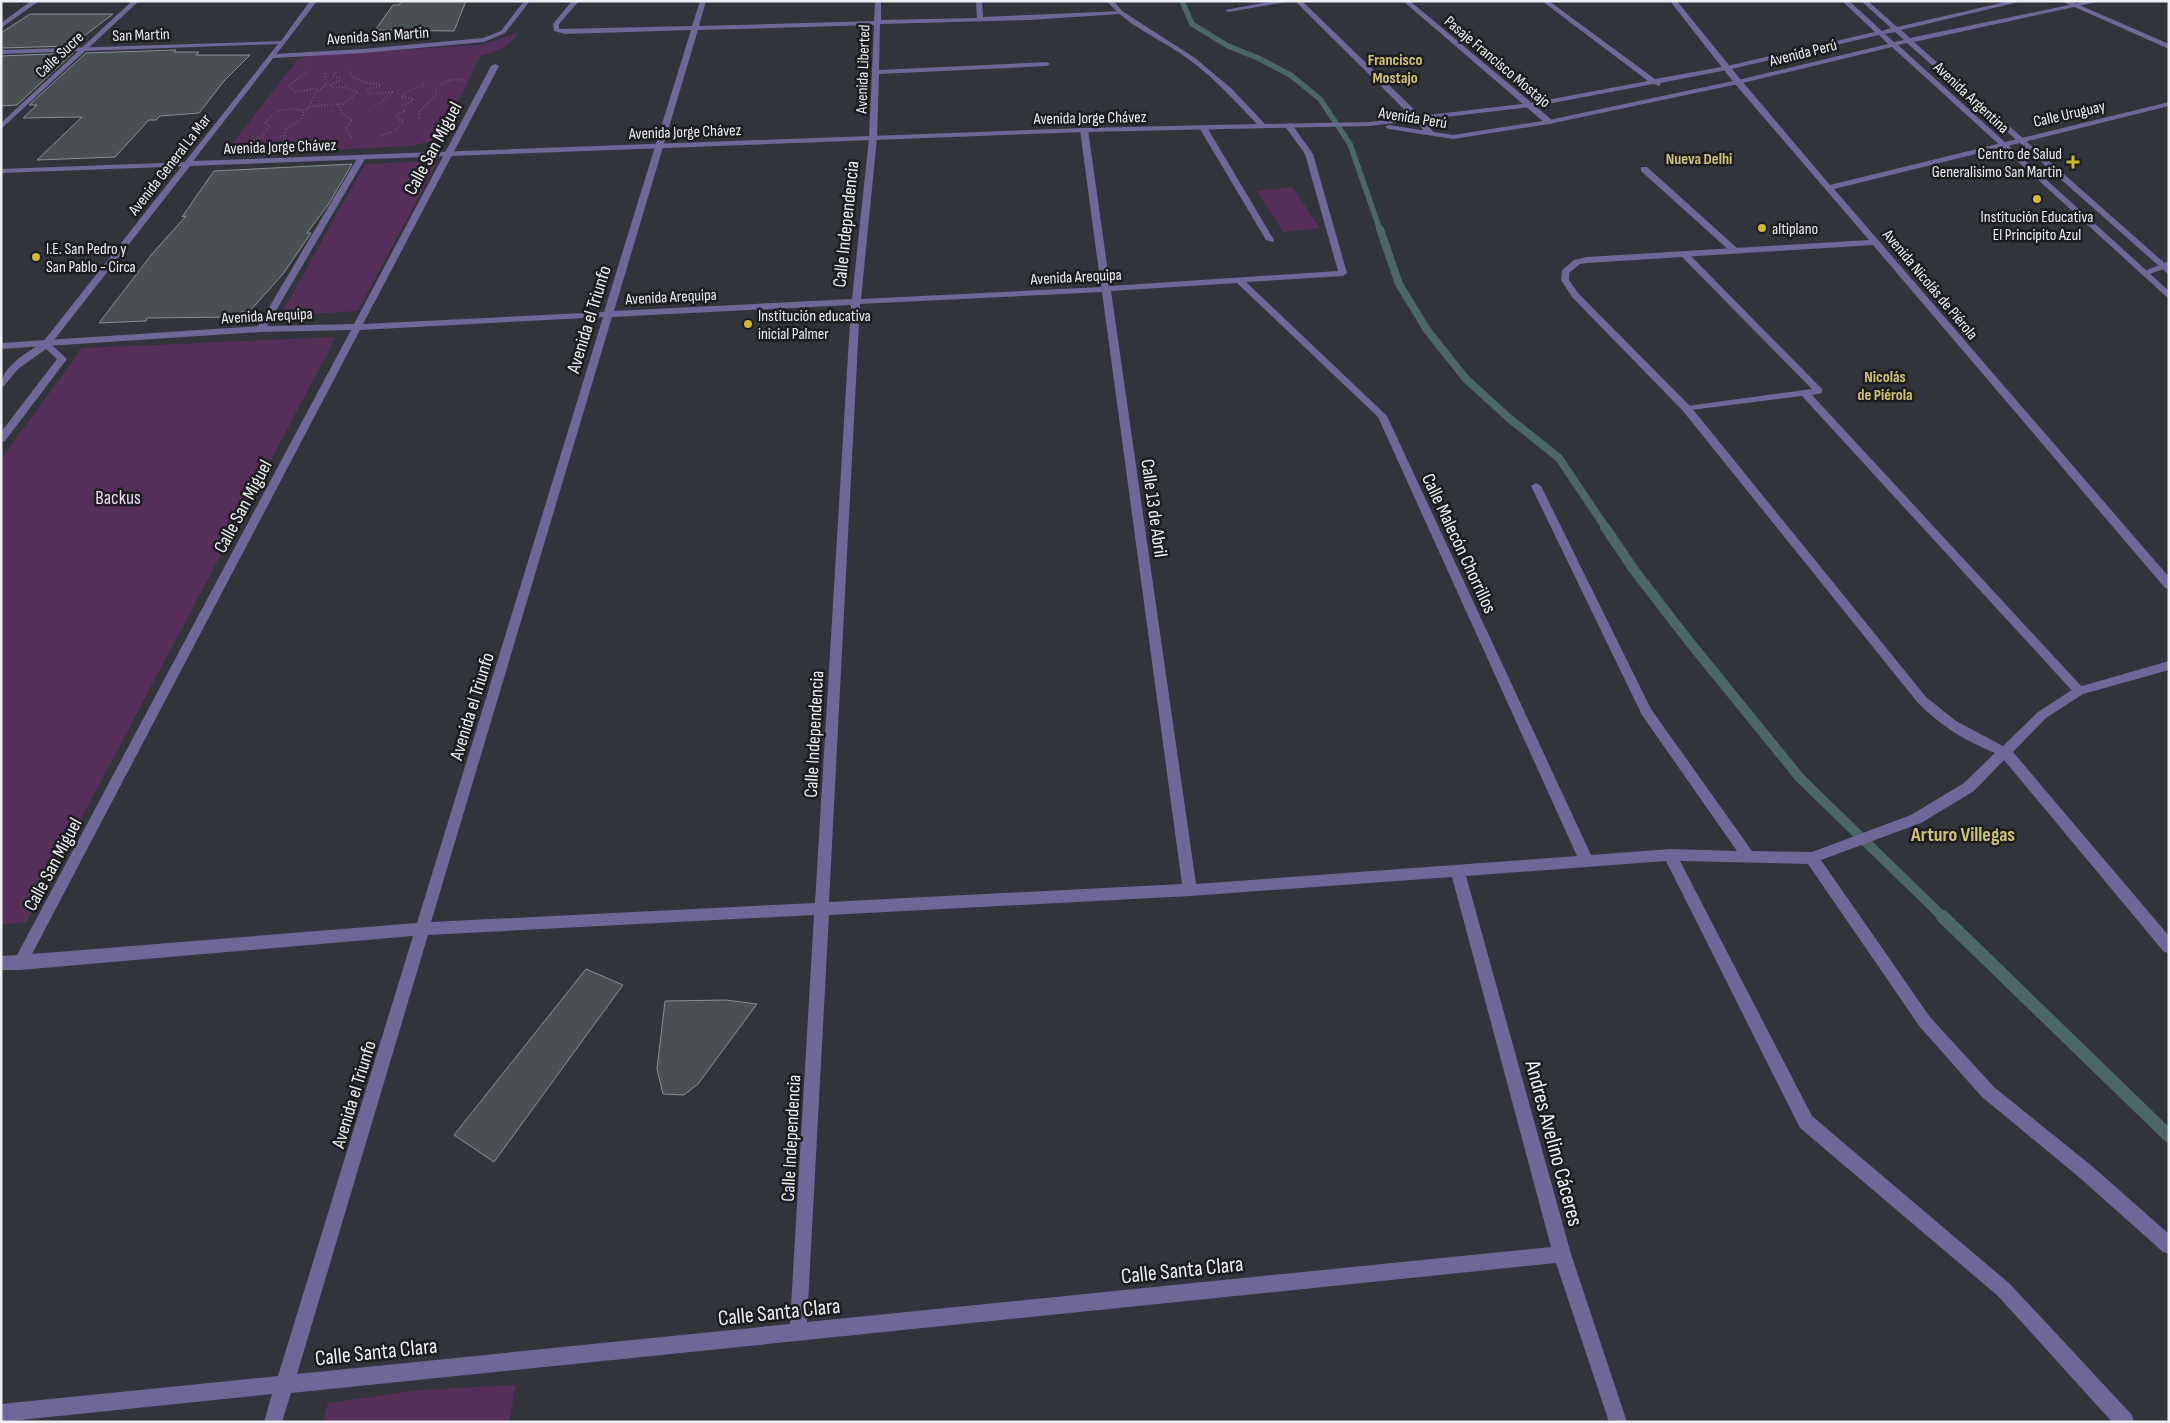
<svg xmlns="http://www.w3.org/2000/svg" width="2170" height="1423" font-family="'Sofia Sans Condensed',sans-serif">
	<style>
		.green { fill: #552e5a }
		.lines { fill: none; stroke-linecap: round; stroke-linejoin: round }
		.stream-far3 { stroke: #4a6667; stroke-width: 5.5 }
		.stream-far2 { stroke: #4a6667; stroke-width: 8 }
		.stream-far1 { stroke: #4a6667; stroke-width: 10 }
		.stream { stroke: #4a6667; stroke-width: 13 }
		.building { fill: #495054; stroke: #878f92 }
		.path { stroke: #75787d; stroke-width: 2; stroke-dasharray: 0.5 2.5; stroke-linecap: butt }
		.service { fill: #6f6798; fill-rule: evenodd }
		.minor { fill: #6f6798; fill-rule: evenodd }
		.tertiary { fill: #6f6798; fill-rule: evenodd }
		.poi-dot { fill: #d0b736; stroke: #1a1c1e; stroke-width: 2 }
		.labels { text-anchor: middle; stroke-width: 5; stroke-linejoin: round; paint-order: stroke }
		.far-street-label { font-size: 16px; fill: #eef0f3; stroke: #1a1c1e }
		.far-neighbourhood-label { font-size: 16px; font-weight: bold; fill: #d2c274; stroke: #1a1c1e }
		.far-poi-label { font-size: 16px; fill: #eef0f3; stroke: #1a1c1e; text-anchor: start }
		.street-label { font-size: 19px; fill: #eef0f3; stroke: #1a1c1e }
		.park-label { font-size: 19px; fill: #f4d6f7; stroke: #1a1c1e }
		.neighbourhood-label { font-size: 20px; font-weight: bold; fill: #d2c274; stroke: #1a1c1e }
		.near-street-label { font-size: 22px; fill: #eef0f3; stroke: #1a1c1e }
	</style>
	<rect width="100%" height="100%" fill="#31343a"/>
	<path class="green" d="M 518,33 C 510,47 496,52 480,56 L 440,139 L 411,146 L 229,155 L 226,152 L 298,59 L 309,55 L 481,45 Z
		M 438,161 L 358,311 L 280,316 L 365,164 Z
		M 1292,187 L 1320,228 L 1283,232 L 1257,191 Z
		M 336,337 L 26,923 L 1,924 L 1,459 L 82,348 Z
		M 516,1385 L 509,1422 L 323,1422 L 328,1403 L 420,1390 Z"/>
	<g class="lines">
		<path class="stream-far3" d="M 1182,1 L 1192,24 L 1228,46 L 1258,58 L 1292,76 L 1320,99 L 1350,144 L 1380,230"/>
		<path class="stream-far2" d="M 1380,229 L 1399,284 L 1427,330 L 1466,379 L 1510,419 L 1559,458 L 1606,528"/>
		<path class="stream-far1" d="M 1605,527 L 1634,570 L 1688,640 L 1800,778 L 1943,917"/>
		<path class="stream" d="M 1942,916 L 2169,1136"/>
	</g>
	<path class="building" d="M 402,1 L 466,1 L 454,31 L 375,30 L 393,5 L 399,5 Z
		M 30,14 L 113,14 L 71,46 L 1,48 L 1,33 Z
		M 176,50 L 174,52 L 199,52 L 196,55 L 250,55 L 224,81 L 199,113 L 160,116 L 156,120 L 149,120 L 115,157 L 37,160 L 82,117 L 23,118 L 37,105 L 29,105 L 86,53 Z
		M 73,53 L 17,105 L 1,106 L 1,56 Z
		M 352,164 L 328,205 L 307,233 L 311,233 L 283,274 L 249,312 L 241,312 L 238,317 L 147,318 L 146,321 L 99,323 L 152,254 L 186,216 L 182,217 L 214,171 Z
		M 586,969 L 623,985 L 494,1162 L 454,1135 Z
		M 726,1000 L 757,1004 L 698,1084 L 684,1095 L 663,1094 L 657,1069 L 665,1001 Z"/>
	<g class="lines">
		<path class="path" d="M 349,70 L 352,77 L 367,83 L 380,84 L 380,86 L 366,90 L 369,94 L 392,92 L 382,102 L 375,105
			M 307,72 L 288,86 L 296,92 L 319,88
			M 412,98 L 401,97 L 408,91 L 424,85 L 424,81
			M 338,105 L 341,108 L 341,112 L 351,120 L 345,129 L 350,136 L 354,137
			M 310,106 L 315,93 L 326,85 L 325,75 L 327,72
			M 419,118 L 419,112 L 437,94 L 434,89 C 444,81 454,78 466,80
			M 380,136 L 396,130 L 402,122 L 396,116 L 404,111 L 402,106 L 413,100 L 412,98
			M 251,142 L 262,136 L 270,126 L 266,123 C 273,109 291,107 305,111
			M 284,142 L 285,129 L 301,120 L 304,112 L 310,106 L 343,104 L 358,92 L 344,87 L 333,88 L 330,85 L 339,81 L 340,78 L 333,77 L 336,72"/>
		<path class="service" d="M 1201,127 L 1208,129 L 1274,240 L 1273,242 L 1266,240 L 1200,129 Z
			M 1641,167 L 1647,167 L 1737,248 L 1737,252 L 1731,252 L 1641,171 Z
			M 1681,252 L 1687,252 L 1822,389 L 1822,393 L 1812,395 L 2083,688 L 2085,691 L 2083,694 L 2075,694 L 1802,396 L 1683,411 L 1683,407 L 1687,406 L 1812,389 L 1681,256 Z"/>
		<path class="minor" d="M 31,1 L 39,1 L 1,28 L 1,23 Z
			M 132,1 L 139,1 L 1,129 L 1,123 Z
			M 310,1 L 317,1 L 285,43 L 281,43 L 281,41 Z
			M 524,1 L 530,1 L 505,33 L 484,42 L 363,53 L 274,58 L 271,56 L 274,54 L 363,49 L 483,38 L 501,31 Z
			M 572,1 L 579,1 L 559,24 L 559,29 L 692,26 L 700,1 L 706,1 L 699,26 L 874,21 L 875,1 L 881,1 L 881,20 L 977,18 L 976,1 L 982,1 L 983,17 L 1122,11 L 1122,13 L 1120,14 L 1029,20 L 880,24 L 879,70 L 1047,62 L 1050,64 L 1047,66 L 879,74 L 877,138 L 861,299 L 1101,287 L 1080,130 L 1084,128 L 1088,130 L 1110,286 L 1338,271 L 1305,154 L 1284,125 L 1291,123 L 1313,154 L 1347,273 L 1343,276 L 1246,282 L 1387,416 L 1591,855 L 1670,849 L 1737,851 L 1642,715 L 1531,486 L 1536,483 L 1541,486 L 1651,709 L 1752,851 L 1812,852 L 1911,815 L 1964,783 L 1995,753 C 1965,741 1941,726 1918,703 L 1683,411 L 1572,297 L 1561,280 L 1562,270 L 1574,260 L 1587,257 L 1869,240 L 1735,84 L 1670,1 L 1677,1 L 1741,80 L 1830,185 L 2169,102 L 2169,106 L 1834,189 L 2169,577 L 2169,589 L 2165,588 L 1873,245 L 1587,263 L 1580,264 L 1569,273 L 1569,280 L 1578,293 L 1691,407 L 1926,697 L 1956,721 L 2003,746 L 2038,712 L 2075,688 L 2169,661 L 2169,670 L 2083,694 L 2046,718 L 2013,752 L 2169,936 L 2169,953 L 2164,952 L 2004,760 L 1974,791 L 1921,823 L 1821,860 L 1930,1017 L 1994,1087 L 2092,1166 L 2169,1234 L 2169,1254 L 2163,1252 L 2080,1178 L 1982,1097 L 1920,1027 L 1808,864 L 1680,861 L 1812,1116 L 2010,1284 L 2132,1415 L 2134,1422 L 2112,1422 L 1998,1296 L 1800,1128 L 1666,861 L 1466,876 L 1571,1254 L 1627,1422 L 1609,1422 L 1556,1263 L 291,1393 L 282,1422 L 264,1422 L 272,1394 L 1,1422 L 1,1404 L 278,1376 L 413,936 L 20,970 L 1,970 L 1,956 L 17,955 L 351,330 L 261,332 L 1,349 L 1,343 L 258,326 L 358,157 L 362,155 L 366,157 L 267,326 L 354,324 L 491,66 L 495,64 L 499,66 L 363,324 L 604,312 L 691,30 L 565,34 L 554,31 L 553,24 ZM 874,25 L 869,138 L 852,299 L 614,311 L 698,30 ZM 1237,283 L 1378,417 L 1577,856 L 1196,884 L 1111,291 ZM 1102,292 L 1182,884 L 829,902 L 860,304 ZM 851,305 L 815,903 L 431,922 L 612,317 ZM 603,317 L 417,923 L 32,954 L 360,330 ZM 1452,877 L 1551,1247 L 807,1322 L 829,915 L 1190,896 ZM 814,915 L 790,1324 L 297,1374 L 428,935 Z
			M 1274,1 L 1292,1 L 1228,12 L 1225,10 Z
			M 1295,1 L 1302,1 L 1422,117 L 1434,133 L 1433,135 L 1427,135 L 1416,121 Z
			M 1403,1 L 1410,1 L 1552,120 L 1552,124 L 1546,124 Z
			M 2061,1 L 2070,1 L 2169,44 L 2169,49 Z
			M 189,162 L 193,164 L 192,166 L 1,173 L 1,169 Z
			M 2169,261 L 2169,267 L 2144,276 L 2140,273 Z"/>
		<path class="tertiary" d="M 1107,1 L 1114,1 L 1122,11 L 1195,58 L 1232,89 L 1265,124 L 1369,122 L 1531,103 L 1648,81 L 1542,1 L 1549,1 L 1655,79 L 1727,66 L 1875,32 L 1842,1 L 1849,1 L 1882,31 L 1891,28 L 1861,1 L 1868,1 L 1897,27 L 2010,1 L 2023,1 L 1901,30 L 1910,38 L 2088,1 L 2101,1 L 1914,42 L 2169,267 L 2169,275 L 1907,43 L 1898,45 L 2169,291 L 2169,299 L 1892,47 L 1738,84 L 1549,124 L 1453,139 L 1389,129 L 1385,127 L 1389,125 L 1453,135 L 1549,120 L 1738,80 L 1888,44 L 1879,35 L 1727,70 L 1660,83 L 1660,86 L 1653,84 L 1531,107 L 1369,126 L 1084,132 L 190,166 L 51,344 L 67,359 L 5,441 L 1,442 L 1,432 L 57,359 L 46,349 L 18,369 L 4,386 L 1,387 C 1,366 27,353 43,342 L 278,44 L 1,54 L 1,50 L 285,41 L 285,43 L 193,161 L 1084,128 L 1257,124 C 1236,102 1215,79 1191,61 C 1164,40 1129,28 1107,1 ZM 1895,32 L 1904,40 L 1894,42 L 1885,34 Z"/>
	</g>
	<g class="poi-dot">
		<path d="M2070.5 154.5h5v5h5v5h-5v5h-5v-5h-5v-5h5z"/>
		<circle cx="2037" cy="199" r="5"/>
		<circle cx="1762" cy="228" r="5"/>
		<circle cx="36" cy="257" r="5"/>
		<circle cx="748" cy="324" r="5"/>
	</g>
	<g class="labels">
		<g class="far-street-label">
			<text transform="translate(141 34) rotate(-2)" y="6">San Martin</text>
			<text transform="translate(378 35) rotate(-4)" y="6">Avenida San Martin</text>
			<text transform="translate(1803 52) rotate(-14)" y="6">Avenida Perú</text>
			<text transform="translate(59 54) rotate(-43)" y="6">Calle Sucre</text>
			<text transform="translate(1498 61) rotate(40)" y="6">Pasaje Francisco Mostajo</text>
			<text transform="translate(862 69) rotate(-88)" y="6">Avenida Liberted</text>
			<text transform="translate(1972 97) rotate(43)" y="6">Avenida Argentina</text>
			<text transform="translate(2069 113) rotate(-13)" y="6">Calle Uruguay</text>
			<text transform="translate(1090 117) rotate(-1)" y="6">Avenida Jorge Chávez</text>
			<text transform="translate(1413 117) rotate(9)" y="6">Avenida Perú</text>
			<text transform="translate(685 131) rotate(-2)" y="6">Avenida Jorge Chávez</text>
			<text transform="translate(280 146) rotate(-2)" y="6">Avenida Jorge Chávez</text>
			<text transform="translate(169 164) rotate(-52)" y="6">Avenida General La Mar</text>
			<text transform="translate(1076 276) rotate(-3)" y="6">Avenida Arequipa</text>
			<text transform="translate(1931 284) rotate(50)" y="6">Avenida Nicolás de Piérola</text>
			<text transform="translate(671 296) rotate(-3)" y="6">Avenida Arequipa</text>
			<text transform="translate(267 315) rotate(-3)" y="6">Avenida Arequipa</text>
		</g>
		<g class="far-neighbourhood-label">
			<text x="1395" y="65">Francisco<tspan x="1395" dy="18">Mostajo</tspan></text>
			<text x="1699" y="164">Nueva Delhi</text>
			<text x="1885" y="382">Nicolás<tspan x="1885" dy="18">de Piérola</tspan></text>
		</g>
		<g class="far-poi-label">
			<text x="2062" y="159" text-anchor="end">Centro de Salud<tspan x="2062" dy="18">Generalisimo San Martin</tspan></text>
			<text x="2037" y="222" text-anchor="middle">Institución Educativa<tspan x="2037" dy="18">El Principito Azul</tspan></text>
			<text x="1772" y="234">altiplano</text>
			<text x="46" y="254">I.E. San Pedro y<tspan x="46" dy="18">San Pablo - Circa</tspan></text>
			<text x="758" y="321">Institución educativa<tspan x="758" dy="18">inicial Palmer</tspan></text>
		</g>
		<g class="street-label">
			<text transform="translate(432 148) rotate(-62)" y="7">Calle San Miguel</text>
			<text transform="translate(845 224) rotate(-84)" y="7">Calle Independencia</text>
			<text transform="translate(588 319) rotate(-73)" y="7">Avenida el Triunfo</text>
			<text transform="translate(242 506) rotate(-62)" y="7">Calle San Miguel</text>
			<text transform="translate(1155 508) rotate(82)" y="7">Calle 13 de Abril</text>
			<text transform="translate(1460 543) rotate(65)" y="7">Calle Malecón Chorrillos</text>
			<text transform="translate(471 706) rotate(-73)" y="7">Avenida el Triunfo</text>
			<text transform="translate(813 734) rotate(-87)" y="7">Calle Independencia</text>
			<text transform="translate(52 864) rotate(-62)" y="7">Calle San Miguel</text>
			<text transform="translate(353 1094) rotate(-73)" y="7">Avenida el Triunfo</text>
			<text transform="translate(790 1138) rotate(-87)" y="7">Calle Independencia</text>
		</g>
		<g class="park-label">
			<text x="118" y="504">Backus</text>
		</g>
		<g class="neighbourhood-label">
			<text x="1963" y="841">Arturo Villegas</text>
		</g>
		<g class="near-street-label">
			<text transform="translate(1555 1143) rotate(75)" y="8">Andres Avelino Cáceres</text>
			<text transform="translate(1182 1269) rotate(-6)" y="8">Calle Santa Clara</text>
			<text transform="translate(779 1311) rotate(-6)" y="8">Calle Santa Clara</text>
			<text transform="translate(376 1351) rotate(-6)" y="8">Calle Santa Clara</text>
		</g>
	</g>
	<rect width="2170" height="1423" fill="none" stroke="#eef0f3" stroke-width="5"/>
</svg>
